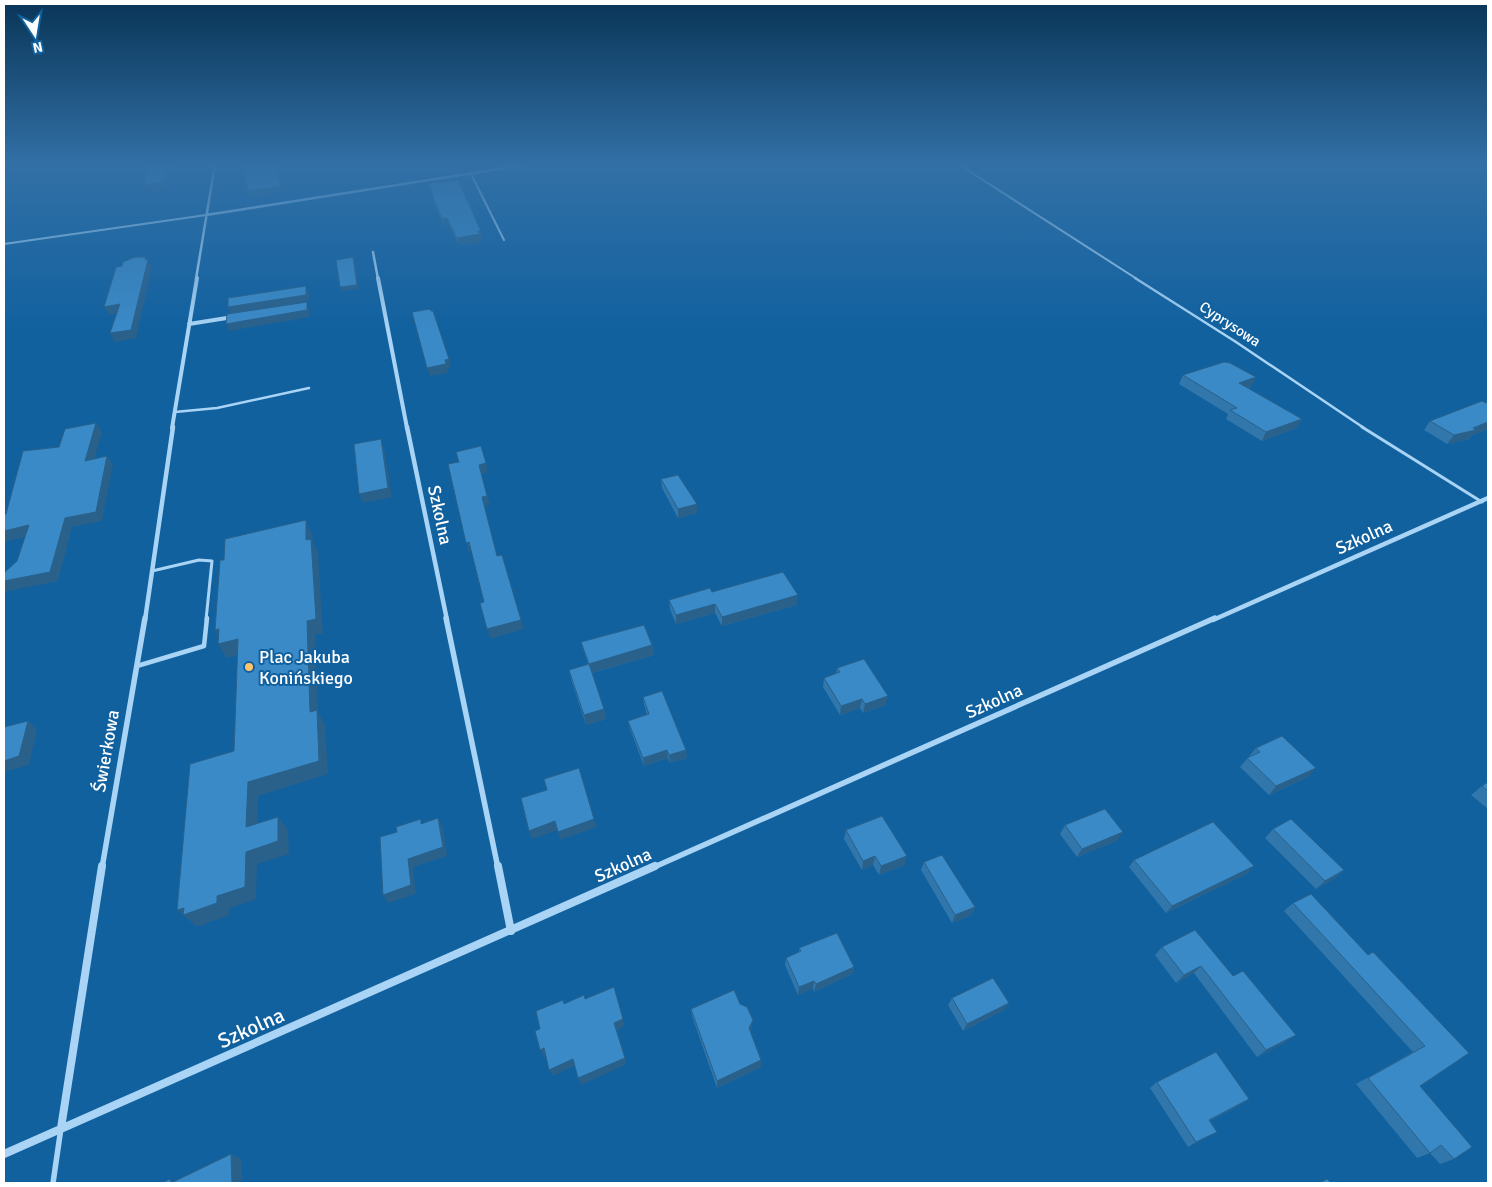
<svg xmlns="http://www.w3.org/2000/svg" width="1492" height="1187" font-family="Signika,sans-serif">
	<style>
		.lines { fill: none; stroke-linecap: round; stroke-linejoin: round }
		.lane-far4 { stroke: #a9d4f5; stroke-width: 2 }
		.lane-far3 { stroke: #a9d4f5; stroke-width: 2.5 }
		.lane-far2 { stroke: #a9d4f5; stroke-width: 3 }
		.lane-far1 { stroke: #a9d4f5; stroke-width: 4.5 }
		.lane { stroke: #a9d4f5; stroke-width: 5.5 }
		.street-far4 { stroke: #a9d4f5; stroke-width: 2.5 }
		.street-far3 { stroke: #a9d4f5; stroke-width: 4 }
		.street-far2 { stroke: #a9d4f5; stroke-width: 4.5 }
		.street-far1 { stroke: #a9d4f5; stroke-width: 5.5 }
		.street { stroke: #a9d4f5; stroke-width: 8 }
		.wall { fill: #3277ab }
		.shaded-wall { fill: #29618b }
		.building { fill: #3a8ac7; stroke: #29618b }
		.poi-dot { fill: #ffc36d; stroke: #11619f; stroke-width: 2 }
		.labels { text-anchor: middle; stroke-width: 4; stroke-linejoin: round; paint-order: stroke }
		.far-street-label { font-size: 15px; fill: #fff; stroke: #11619f }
		.street-label { font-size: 18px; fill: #fff; stroke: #11619f }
		.poi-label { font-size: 18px; fill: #fff; stroke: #11619f; text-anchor: start }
		.near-street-label { font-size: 21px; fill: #fff; stroke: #11619f }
	</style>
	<rect width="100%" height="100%" fill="#11619f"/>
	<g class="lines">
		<path class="lane-far4" d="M 4,164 L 7,164
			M 958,164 L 1137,279
			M 471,174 L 504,240
			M 4,244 L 206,215"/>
		<path class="lane-far3" d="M 1135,278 L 1236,342 L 1364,428
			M 175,412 L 217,408 L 309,388"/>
		<path class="lane-far2" d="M 1362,427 L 1482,502
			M 152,571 L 199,560 L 212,561 L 206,620"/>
		<path class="lane-far1" d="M 137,666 L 204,646 L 207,618"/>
		<path class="lane" d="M 53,1183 L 61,1128"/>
		<path class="street-far4" d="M 206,215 L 531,164
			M 373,252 L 378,279
			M 196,279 L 215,164"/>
		<path class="street-far3" d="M 378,278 L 407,428
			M 189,324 L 233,317
			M 172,428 L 197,278"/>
		<path class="street-far2" d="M 407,427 L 447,620
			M 145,620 L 173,427
			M 1213,620 L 1488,498"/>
		<path class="street-far1" d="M 446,618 L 498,868
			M 102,868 L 145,618
			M 652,868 L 1215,618"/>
		<path class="street" d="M 498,866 L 511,931
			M 61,1128 L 102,866
			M 4,1154 L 655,866"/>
	</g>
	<path class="wall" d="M 429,183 L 483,238 L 481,239 L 481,242 L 459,245 L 449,225 L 444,226 L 436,207 Z
		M 1183,375 L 1252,386 L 1248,388 L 1297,428 L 1262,441 L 1226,419 L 1228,414 L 1179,384 Z
		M 1488,402 L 1488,429 L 1472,435 L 1469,439 L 1447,444 L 1424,430 L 1430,421 Z
		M 661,479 L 697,504 L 697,513 L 678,518 L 662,488 Z
		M 669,600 L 797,605 L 722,626 L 715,613 L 676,624 L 670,609 Z
		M 581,642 L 652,645 L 654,655 L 592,673 L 604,709 L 606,719 L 586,725 L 571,679 L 569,670 L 588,664 Z
		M 837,668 L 886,705 L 863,713 L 860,708 L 840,715 L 823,687 L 824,678 L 836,674 Z
		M 643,697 L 687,758 L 670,763 L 668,758 L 644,766 L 630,729 L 628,721 L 647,714 L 644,705 Z
		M 1256,748 L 1308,777 L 1269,795 L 1240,767 Z
		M 1488,782 L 1488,809 L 1471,795 L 1482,786 Z
		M 1065,825 L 1118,840 L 1077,857 L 1060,834 Z
		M 1273,829 L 1344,870 L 1335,878 L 1316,889 L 1265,838 Z
		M 846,830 L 905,865 L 879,875 L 873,865 L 862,870 L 844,839 Z
		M 1134,860 L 1248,873 L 1166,913 L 1129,867 Z
		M 924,862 L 975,907 L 971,915 L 952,923 L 921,870 Z
		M 1293,903 L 1368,955 L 1469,1053 L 1420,1086 L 1454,1159 L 1440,1164 L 1430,1153 L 1417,1158 L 1356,1084 L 1413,1052 L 1284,911 Z
		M 1162,947 L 1233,976 L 1286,1042 L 1257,1057 L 1194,973 L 1176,983 L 1155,955 Z
		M 799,948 L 854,967 L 852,974 L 814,992 L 813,988 L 798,995 L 785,965 L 786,958 L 799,952 Z
		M 952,998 L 1009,1003 L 1004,1010 L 963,1031 L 948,1005 Z
		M 740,1004 L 752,1027 L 750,1031 L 761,1067 L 717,1088 L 692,1016 L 691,1009 Z
		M 1157,1082 L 1249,1099 L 1240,1105 L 1209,1121 L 1217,1132 L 1188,1147 L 1150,1088 Z"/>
	<path class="shaded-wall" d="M 167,164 L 171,164 L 168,189 L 148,192 L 144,185 Z
		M 274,164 L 283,192 L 251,197 L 248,191 Z
		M 442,218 L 447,218 L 449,225 L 444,226 Z
		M 478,231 L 481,231 L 483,238 L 481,239 L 481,242 L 459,245 L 457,238 Z
		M 146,257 L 152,268 L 136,338 L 115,342 L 110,333 Z
		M 353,257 L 355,261 L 359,289 L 341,291 L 340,287 Z
		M 306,286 L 309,293 L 309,301 L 231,314 L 228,307 Z
		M 307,302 L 309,309 L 310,317 L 229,331 L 226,324 Z
		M 120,304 L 124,313 L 109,315 L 104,307 Z
		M 449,359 L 451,368 L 447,369 L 448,373 L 430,376 L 427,368 L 445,360 Z
		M 1256,377 L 1252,386 L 1235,392 L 1239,383 Z
		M 1302,419 L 1297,428 L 1262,441 L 1266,432 Z
		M 1488,422 L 1488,429 L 1472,435 L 1469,439 L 1447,444 L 1454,435 Z
		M 96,423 L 102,432 L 91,470 L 85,461 Z
		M 381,439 L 384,448 L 392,497 L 363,503 L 359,494 Z
		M 107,456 L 113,465 L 102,521 L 72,527 L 58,581 L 4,592 L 4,581 L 65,518 Z
		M 486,463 L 488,472 L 482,474 L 490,505 L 484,506 L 482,497 L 479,465 Z
		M 697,504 L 697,513 L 678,518 L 678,509 Z
		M 306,520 L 312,534 L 313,542 L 318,553 L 323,633 L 315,635 L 318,713 L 325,724 L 328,774 L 258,796 L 257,840 L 246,827 L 248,782 L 310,712 L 307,621 Z
		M 29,525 L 36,534 L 4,542 L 4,531 Z
		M 469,542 L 472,551 L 469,552 L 466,543 Z
		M 798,595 L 797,605 L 722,626 L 722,617 Z
		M 715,604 L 715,613 L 676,624 L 676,615 Z
		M 521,620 L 524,629 L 490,639 L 487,629 Z
		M 219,629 L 238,639 L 248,653 L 227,658 L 218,644 L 224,643 L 215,630 Z
		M 652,645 L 654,655 L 591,673 L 589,664 Z
		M 888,696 L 886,705 L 863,713 L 865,704 Z
		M 862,699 L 860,708 L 840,715 L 841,706 Z
		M 604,709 L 606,719 L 586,725 L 584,715 Z
		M 28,721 L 37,730 L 29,765 L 4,772 L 4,761 Z
		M 667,750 L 668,758 L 644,766 L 643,758 Z
		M 686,750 L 687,758 L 670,763 L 669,755 Z
		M 1316,768 L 1308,777 L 1269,795 L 1276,786 Z
		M 278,817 L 288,830 L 289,854 L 257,864 L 256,899 L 229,909 L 229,915 L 197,927 L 177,910 L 217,896 L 246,852 Z
		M 438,818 L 443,827 L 447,856 L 413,867 L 416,894 L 388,903 L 383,895 L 408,859 Z
		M 594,819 L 597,827 L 560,840 L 558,832 Z
		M 555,821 L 558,830 L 532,839 L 529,831 Z
		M 1123,832 L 1118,840 L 1077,857 L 1082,849 Z
		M 875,856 L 873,865 L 862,870 L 863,861 Z
		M 907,856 L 905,865 L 879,875 L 881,866 Z
		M 1254,866 L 1248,873 L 1166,913 L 1172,906 Z
		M 1344,870 L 1335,878 L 1316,889 L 1325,881 Z
		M 975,907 L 971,915 L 952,923 L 955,915 Z
		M 1201,966 L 1194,973 L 1176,983 L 1184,975 Z
		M 854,967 L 852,974 L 814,992 L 816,984 Z
		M 814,981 L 813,988 L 798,995 L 799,987 Z
		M 614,987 L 625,1026 L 617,1030 L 627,1064 L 581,1085 L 578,1078 Z
		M 1009,1003 L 1004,1010 L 963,1031 L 967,1024 Z
		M 753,1020 L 752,1027 L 749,1034 L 749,1028 Z
		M 1296,1035 L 1286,1042 L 1257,1057 L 1266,1050 Z
		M 544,1048 L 548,1055 L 544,1057 L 540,1050 Z
		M 573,1059 L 576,1065 L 553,1076 L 549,1070 Z
		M 761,1060 L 761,1067 L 717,1088 L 717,1081 Z
		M 1249,1099 L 1240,1105 L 1200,1125 L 1209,1120 Z
		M 1217,1132 L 1208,1137 L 1188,1147 L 1196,1142 Z
		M 231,1154 L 241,1159 L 242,1183 L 232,1183 Z"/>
	<path class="building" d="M 149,164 L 167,164 L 164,182 L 144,185 Z
		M 243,164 L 274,164 L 281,186 L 248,191 Z
		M 458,180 L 481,231 L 478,231 L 480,234 L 457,238 L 447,218 L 442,218 L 434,200 L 429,183 Z
		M 135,257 L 146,257 L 145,259 L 148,260 L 131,330 L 110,333 L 120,304 L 104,307 L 116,267 L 122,266 L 123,262 Z
		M 353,257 L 357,285 L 340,287 L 336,260 Z
		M 306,286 L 306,295 L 228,307 L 228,298 Z
		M 307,302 L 307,310 L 226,324 L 227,314 Z
		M 430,309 L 431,311 L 433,311 L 449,359 L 445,360 L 446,364 L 427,368 L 412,312 Z
		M 1224,362 L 1230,363 L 1256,377 L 1239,383 L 1302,419 L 1266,432 L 1230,410 L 1237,408 L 1183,375 Z
		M 1482,401 L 1486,403 L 1488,402 L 1488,422 L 1473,428 L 1476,430 L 1454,435 L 1430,421 Z
		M 96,423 L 85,461 L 107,456 L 96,512 L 65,518 L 50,572 L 4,581 L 4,573 L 17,561 L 29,525 L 4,531 L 4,515 L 6,514 L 23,451 L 59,447 L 65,429 Z
		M 381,439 L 388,488 L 359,494 L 354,444 Z
		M 481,446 L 486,463 L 479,465 L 487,496 L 482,497 L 497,556 L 502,555 L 521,620 L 487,629 L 480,603 L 484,602 L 469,542 L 466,543 L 448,464 L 459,462 L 456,452 Z
		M 678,475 L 697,504 L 678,509 L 661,479 Z
		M 306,520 L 306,540 L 311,539 L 316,619 L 307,621 L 310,712 L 317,710 L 319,761 L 248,782 L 246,827 L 278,817 L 278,841 L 246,852 L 245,887 L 217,896 L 217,903 L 183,915 L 184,908 L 177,910 L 190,764 L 234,751 L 238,639 L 218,644 L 219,629 L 215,630 L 220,560 L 224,560 L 225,539 Z
		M 783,572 L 798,595 L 722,617 L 715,604 L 676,615 L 669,600 L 710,588 L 712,592 Z
		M 644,625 L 652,645 L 589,664 L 581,642 Z
		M 864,659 L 888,696 L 865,704 L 862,699 L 841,706 L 824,678 L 840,672 L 837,668 Z
		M 589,664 L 604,709 L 584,715 L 569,670 Z
		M 662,691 L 686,750 L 669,755 L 667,750 L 643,758 L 628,721 L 649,714 L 643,697 Z
		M 28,721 L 19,756 L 4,761 L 4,727 Z
		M 1282,736 L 1316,768 L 1276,786 L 1247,758 L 1260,752 L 1256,748 Z
		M 579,768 L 594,819 L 558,832 L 555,821 L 529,831 L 521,798 L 547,790 L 544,779 Z
		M 1488,782 L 1488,791 L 1482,786 Z
		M 1105,809 L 1123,832 L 1082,849 L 1065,825 Z
		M 882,816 L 907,856 L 881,866 L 875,856 L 863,861 L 846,830 Z
		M 438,818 L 443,847 L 408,859 L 411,885 L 383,895 L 380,837 L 397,832 L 396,827 L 421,819 L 421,824 Z
		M 1291,819 L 1344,870 L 1325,881 L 1273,829 Z
		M 1213,822 L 1254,866 L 1172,906 L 1134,860 Z
		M 942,855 L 975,907 L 955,915 L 924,862 Z
		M 1311,894 L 1368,955 L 1373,952 L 1469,1053 L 1420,1086 L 1472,1147 L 1454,1159 L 1441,1145 L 1430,1153 L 1368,1078 L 1425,1046 L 1293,903 Z
		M 1195,930 L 1233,976 L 1243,971 L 1296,1035 L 1266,1050 L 1201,966 L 1184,975 L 1162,947 Z
		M 837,933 L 854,967 L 816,984 L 814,981 L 799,987 L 786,958 L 801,951 L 799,948 Z
		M 993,978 L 1009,1003 L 967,1024 L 952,998 Z
		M 614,987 L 623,1019 L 614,1023 L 625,1058 L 578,1078 L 573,1059 L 549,1070 L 544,1048 L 540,1050 L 535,1031 L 540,1029 L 536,1011 L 563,1000 L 564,1004 L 584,995 L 585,999 Z
		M 734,990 L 740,1004 L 747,1007 L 753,1020 L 749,1028 L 761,1060 L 717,1081 L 691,1009 Z
		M 1216,1052 L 1249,1099 L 1209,1120 L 1217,1132 L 1196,1142 L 1157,1082 Z
		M 231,1154 L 232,1183 L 171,1183 Z
		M 170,1179 L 171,1183 L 162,1183 Z
		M 1327,1179 L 1331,1183 L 1320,1183 Z"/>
	<linearGradient id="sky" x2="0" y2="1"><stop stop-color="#093557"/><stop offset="0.5" stop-color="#3270a6"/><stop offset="1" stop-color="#3270a6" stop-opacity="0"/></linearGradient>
	<rect width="1492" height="330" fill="url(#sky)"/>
	<circle class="poi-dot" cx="249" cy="667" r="5"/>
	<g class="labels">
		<g class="far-street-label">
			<text transform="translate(1230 324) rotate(33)" y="5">Cyprysowa</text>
		</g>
		<g class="street-label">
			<text transform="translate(440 515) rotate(78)" y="6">Szkolna</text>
			<text transform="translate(1364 537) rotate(-24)" y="6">Szkolna</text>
			<text transform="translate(994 701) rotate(-24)" y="6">Szkolna</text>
			<text transform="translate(106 751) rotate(-80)" y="6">Świerkowa</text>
			<text transform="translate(623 865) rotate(-24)" y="6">Szkolna</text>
		</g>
		<g class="poi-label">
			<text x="259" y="663">Plac Jakuba<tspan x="259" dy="21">Konińskiego</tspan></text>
		</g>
		<g class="near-street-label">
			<text transform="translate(251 1028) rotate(-24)" y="7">Szkolna</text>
		</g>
	</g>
	<rect width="1492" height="1187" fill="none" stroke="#ffffff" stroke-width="10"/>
	<g transform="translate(35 35) rotate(168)" stroke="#11619f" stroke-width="4" paint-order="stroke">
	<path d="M0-4L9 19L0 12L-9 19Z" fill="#ffffff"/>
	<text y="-8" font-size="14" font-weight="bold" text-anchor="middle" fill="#ffffff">N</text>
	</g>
</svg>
